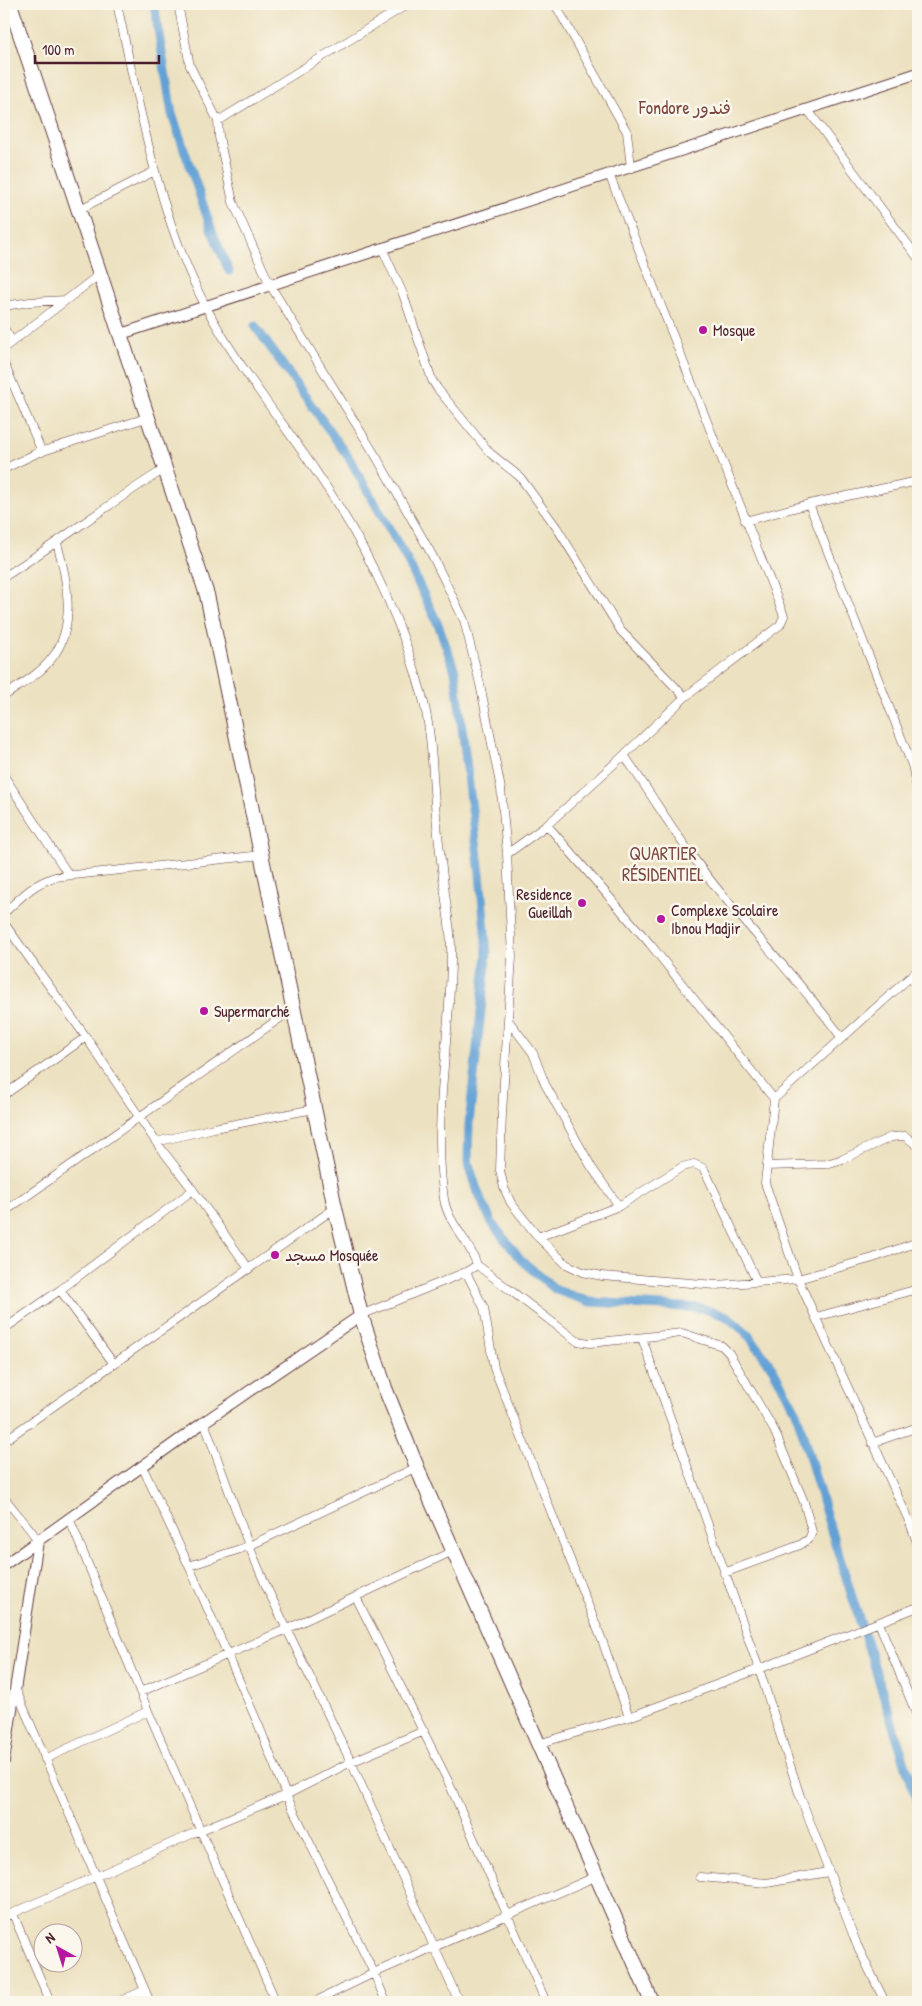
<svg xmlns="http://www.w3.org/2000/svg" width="922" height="2006" font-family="'Patrick Hand','Playpen Sans Arabic',sans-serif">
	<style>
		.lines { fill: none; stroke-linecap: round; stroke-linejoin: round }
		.canal { stroke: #63a1d5; stroke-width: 9 }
		.street-casing { stroke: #623c41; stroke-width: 9 }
		.secondary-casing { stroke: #623c41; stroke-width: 12 }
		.highway-casing { stroke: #623c41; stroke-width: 16 }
		.street { stroke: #fff; stroke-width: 8 }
		.secondary { stroke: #fff; stroke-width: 10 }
		.highway { stroke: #fff; stroke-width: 14 }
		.poi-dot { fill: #b5179e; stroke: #fbf7ec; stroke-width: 2 }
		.labels { text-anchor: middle; stroke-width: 5; stroke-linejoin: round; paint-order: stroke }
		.poi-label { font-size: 16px; fill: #4a1f2b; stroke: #fbf7ec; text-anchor: start }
		.neighbourhood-label { font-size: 18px; fill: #7b4840; stroke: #fbf7ec }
	</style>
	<rect width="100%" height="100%" fill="#fbf7ec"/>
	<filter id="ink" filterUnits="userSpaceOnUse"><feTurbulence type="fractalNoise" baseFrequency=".02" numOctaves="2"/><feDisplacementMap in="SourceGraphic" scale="10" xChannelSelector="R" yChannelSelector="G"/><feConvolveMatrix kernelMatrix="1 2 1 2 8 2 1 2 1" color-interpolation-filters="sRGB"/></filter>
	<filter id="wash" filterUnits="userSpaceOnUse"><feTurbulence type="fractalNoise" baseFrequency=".0096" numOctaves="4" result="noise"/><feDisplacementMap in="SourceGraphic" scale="20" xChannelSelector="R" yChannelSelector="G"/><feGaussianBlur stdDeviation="1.12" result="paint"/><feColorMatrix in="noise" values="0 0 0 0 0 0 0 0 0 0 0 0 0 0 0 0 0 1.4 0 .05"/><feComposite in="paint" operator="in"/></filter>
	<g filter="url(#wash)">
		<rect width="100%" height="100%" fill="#ece1c0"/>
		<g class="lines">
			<path class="canal" d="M 154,4 L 172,114 L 212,231 L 229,271
				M 255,326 L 349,458 L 406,558 L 438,624 L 455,671 L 480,874 L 487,954 L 469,1124 L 468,1161 L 477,1190 L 492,1223 L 521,1260 L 556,1290 L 590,1302 L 701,1308 L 726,1316 L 747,1333 L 773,1369 L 796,1411 L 829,1524 L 918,1804"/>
		</g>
	</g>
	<g filter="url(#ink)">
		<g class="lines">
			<g class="street-casing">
				<path id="street" d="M 117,4 C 140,107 157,213 206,307 C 237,365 278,416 315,470 C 362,538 400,615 422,695 C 433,734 432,775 436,815 C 439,846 443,878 447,909 C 449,925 452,940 451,956 C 451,1037 432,1118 444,1199 C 448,1224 470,1241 477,1265 L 577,1341 L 590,1343 L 682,1333 L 722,1346 L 729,1353 L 774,1430 L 804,1502 L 812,1532 L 809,1539 L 800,1545 L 724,1573
					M 178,4 L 190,66 L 218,121 L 219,137 L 233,202 L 270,285 L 377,458 L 432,555 L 464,620 L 480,684 L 501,789 L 507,854 L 512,957 L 502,1113 L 500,1170 L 504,1188 L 511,1203 L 538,1237 L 566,1264 L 583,1272 L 602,1276 L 716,1285 L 798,1279 L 873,1258 L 918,1242
					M 555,4 L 627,132 L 631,167
					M 807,109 L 918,258
					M 218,121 L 408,4
					M 609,174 L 784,616 L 780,625 L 685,697 L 624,755 C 657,803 687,854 725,898 C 764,945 806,989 842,1038
					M 80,209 L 155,171
					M 382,248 L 403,294 L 432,380 L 437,388 L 490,453 L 520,477 L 557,528 L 621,631 L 685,697
					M 4,306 L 30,302 L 66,300
					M 4,328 L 12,341
					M 4,348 L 100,274
					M 4,363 L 42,452
					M 4,469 L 37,453 L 149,417
					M 809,504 L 912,765 L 918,792
					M 745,521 L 809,504 L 918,481
					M 4,577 C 59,542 111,502 166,468
					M 4,696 C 20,685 40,674 52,658 C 77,627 67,578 57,543
					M 4,776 L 68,874
					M 547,825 L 650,944 L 774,1099
					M 507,854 L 547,825 L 624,755
					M 4,913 C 20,898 34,883 55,877 L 262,855
					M 4,923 L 86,1037 L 156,1142 L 193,1190 L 60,1290 L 4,1329
					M 918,970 L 774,1099 L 765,1183 L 798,1279 L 910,1523 L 918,1545
					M 508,1020 L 533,1053 L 545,1084 L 592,1168 L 619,1206
					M 4,1095 L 86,1037
					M 156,1142 L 214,1128 L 314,1109
					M 767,1166 L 826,1164 L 843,1159 L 891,1137 L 905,1136 L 918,1146
					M 193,1190 L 249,1269
					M 4,1212 L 293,1009
					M 538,1237 L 619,1206 L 682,1167 L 694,1164 L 703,1168 L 707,1175 L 757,1282
					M 466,1272 L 484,1308 L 494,1368 L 602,1640 L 629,1717
					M 60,1290 L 114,1364
					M 361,1315 L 466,1272 L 477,1265
					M 816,1317 L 918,1289
					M 642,1338 L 759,1669 L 800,1796 L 857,1945 L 885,2002
					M 204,1422 L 249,1546 L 266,1586 L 351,1762 L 459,2002
					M 4,1441 L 335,1208
					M 872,1443 L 918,1427
					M 142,1466 L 189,1566 L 259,1726 L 286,1795 L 374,1973 L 386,2002
					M 4,1497 C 14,1512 28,1524 38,1541
					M 69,1518 L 148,1711 L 276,2002
					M 189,1566 L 249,1546 L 417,1467
					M 356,1597 L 448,1781 L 546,2002
					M 879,1623 L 918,1718
					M 16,1690 L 150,2002
					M 140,1692 L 287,1629 L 453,1551
					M 538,1744 L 629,1717 L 759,1669 L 918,1607
					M 45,1759 L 148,1711
					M 700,1877 L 767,1883 L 828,1872
					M 13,1914 L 50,2002
					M 4,1917 L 201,1830 L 286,1795 L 351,1762 L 424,1731
					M 118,2002 L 145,1990
					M 314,2002 L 374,1973 L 597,1876"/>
			</g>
			<g class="secondary-casing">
				<path id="secondary" d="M 121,334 L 918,73
					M 4,1565 L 204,1422 L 361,1315
					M 4,1761 L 38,1541"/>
			</g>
			<g class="highway-casing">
				<path id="highway" d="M 10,4 L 207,595 L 335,1208 L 361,1315 L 385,1388 L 423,1482 L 652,2002"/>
			</g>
			<use href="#street" class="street"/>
			<use href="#secondary" class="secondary"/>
			<use href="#highway" class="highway"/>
		</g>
	</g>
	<g class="poi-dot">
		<circle cx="703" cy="330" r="5"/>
		<circle cx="582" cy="903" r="5"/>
		<circle cx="661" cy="919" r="5"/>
		<circle cx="204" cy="1011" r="5"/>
		<circle cx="275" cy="1255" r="5"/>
	</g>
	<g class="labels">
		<g class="poi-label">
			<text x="713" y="336">Mosque</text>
			<text x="572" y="900" text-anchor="end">Residence<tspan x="572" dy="18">Gueillah</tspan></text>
			<text x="671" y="916">Complexe Scolaire<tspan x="671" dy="18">Ibnou Madjir</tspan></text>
			<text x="214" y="1017">Supermarché</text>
			<text x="285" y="1261">مسجد Mosquée</text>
		</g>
		<g class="neighbourhood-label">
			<text x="685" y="114">Fondore فندور</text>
			<text x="663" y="860">QUARTIER<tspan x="663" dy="21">RÉSIDENTIEL</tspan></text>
		</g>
	</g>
	<rect width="922" height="2006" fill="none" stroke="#fbf7ec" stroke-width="20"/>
	<g transform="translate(58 1948) rotate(321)"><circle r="24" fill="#fbf7ec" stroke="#b4a19f"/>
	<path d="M0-4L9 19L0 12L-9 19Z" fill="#b5179e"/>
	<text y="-8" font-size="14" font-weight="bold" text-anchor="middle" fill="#4a1f2b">N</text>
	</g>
	<path d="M35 55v8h124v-8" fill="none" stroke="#4a1f2b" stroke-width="2.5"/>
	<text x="42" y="55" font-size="15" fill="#4a1f2b" stroke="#fbf7ec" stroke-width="4" paint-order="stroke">100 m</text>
</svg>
